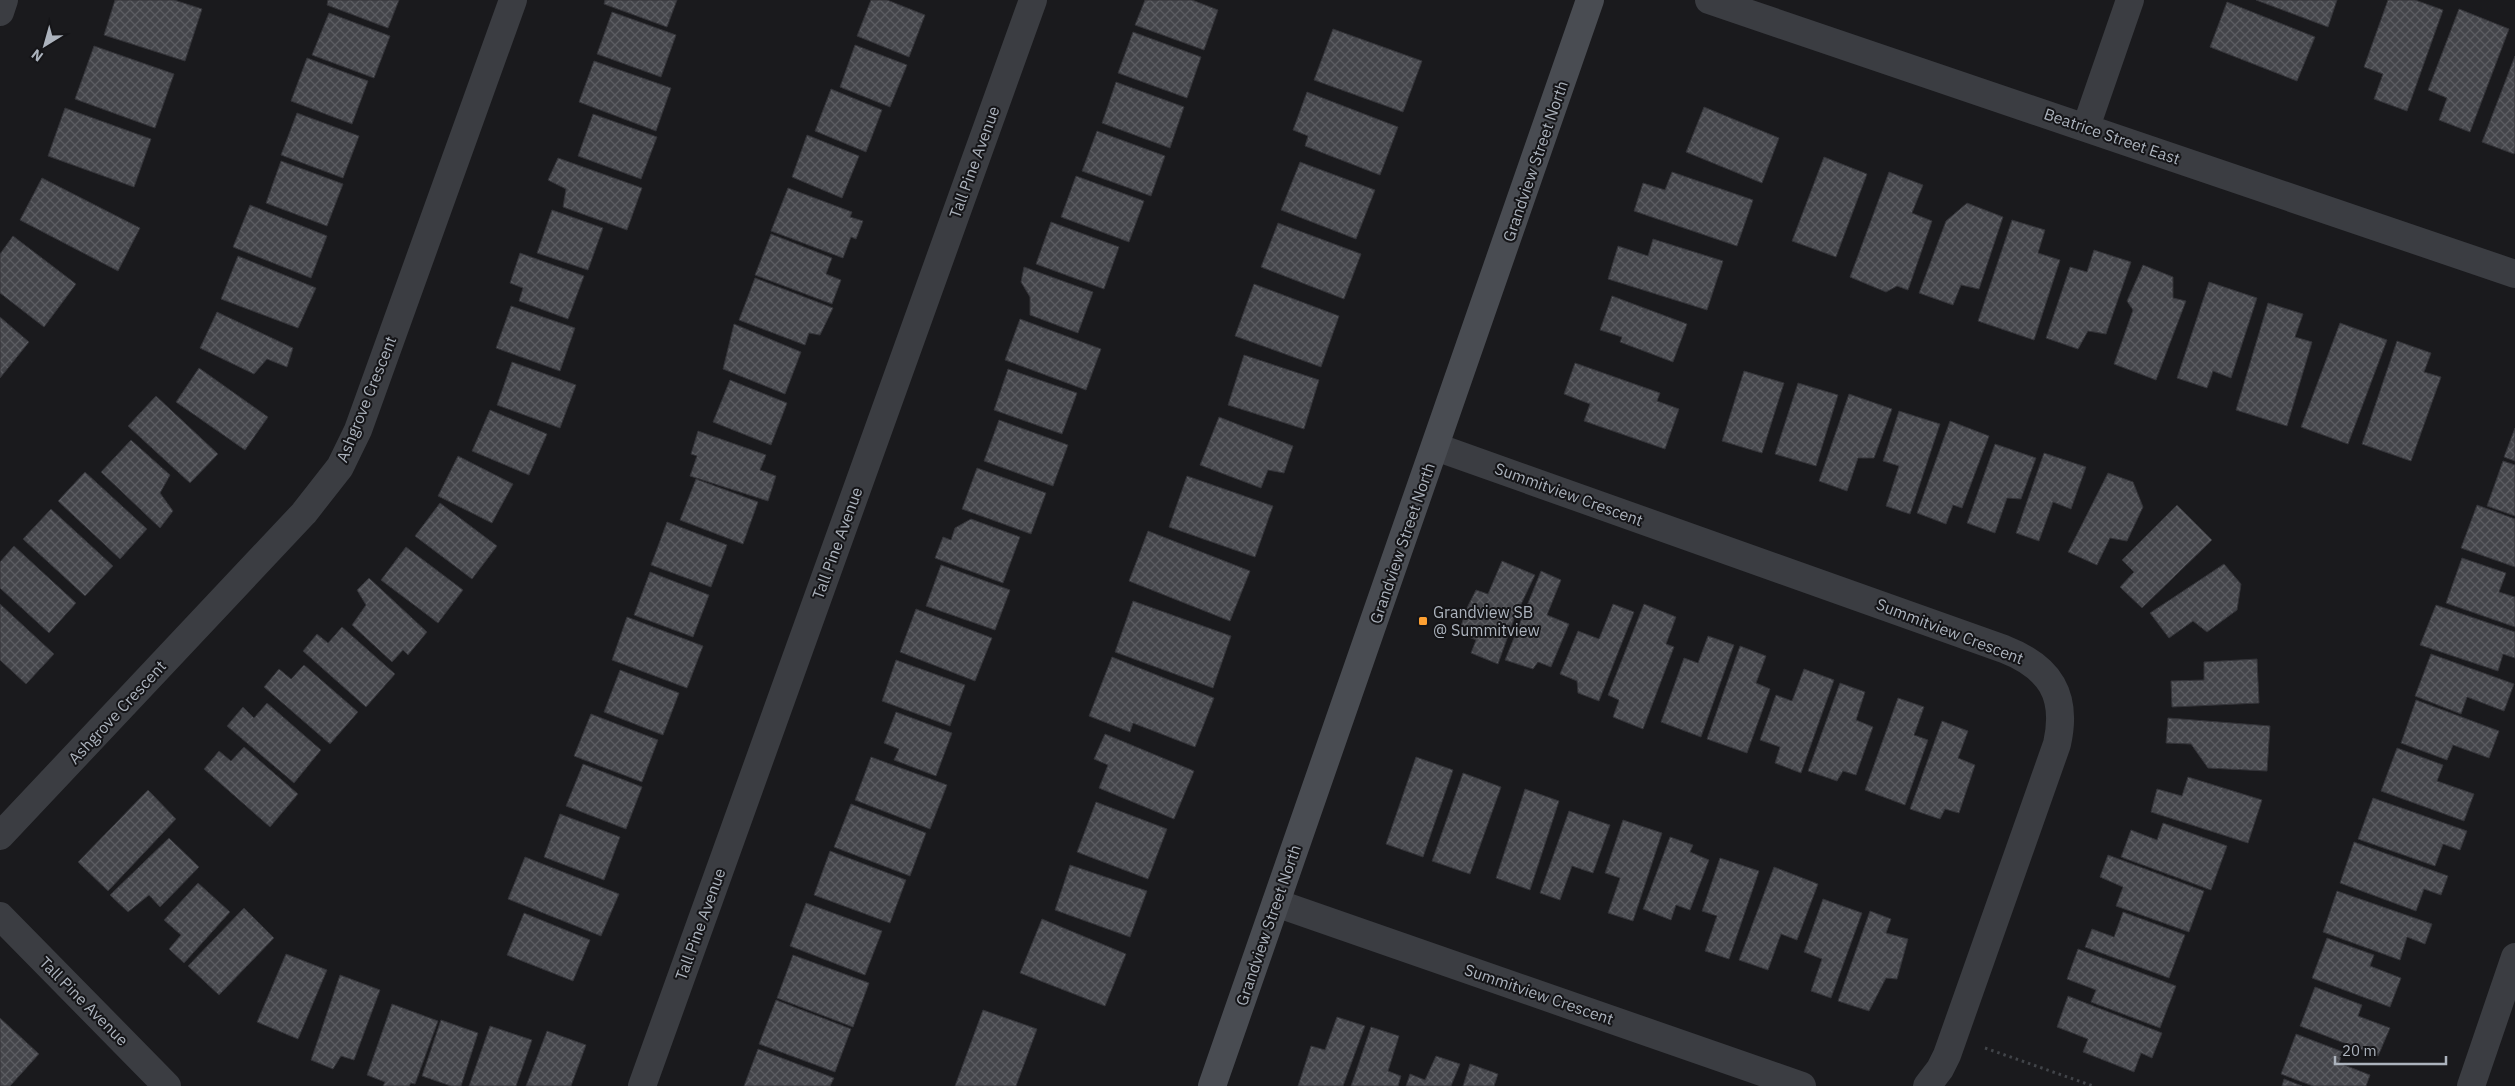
<svg xmlns="http://www.w3.org/2000/svg" width="2515" height="1086" font-family="'IBM Plex Sans',sans-serif">
	<style>
		.building { fill: url(#building-cross-hatch); stroke: #343439 }
		.lines { fill: none; stroke-linecap: round; stroke-linejoin: round }
		.path { stroke: #414449; stroke-width: 3; stroke-dasharray: 2.5 4; stroke-linecap: butt }
		.street { stroke: #3b3d42; stroke-width: 28 }
		.secondary { stroke: #494c52; stroke-width: 28 }
		.poi-dot { fill: #fda032; stroke: #151518; stroke-width: 2 }
		.labels { text-anchor: middle; stroke-width: 4; stroke-linejoin: round; paint-order: stroke }
		.street-label { font-size: 16px; fill: #acb3bd; stroke: #151518 }
		.poi-label { font-size: 16px; fill: #acb3bd; stroke: #151518; text-anchor: start }
	</style>
	<defs>
		<pattern id="building-cross-hatch" width="8" height="8" patternUnits="userSpaceOnUse" patternTransform="scale(1.25)"><rect width="8" height="8" fill="#44454a"/><path d="M0 0l8 8M0 8l8-8" fill="none" stroke="#5c5d62"/></pattern>
	</defs>
	<rect width="100%" height="100%" fill="#1a1a1d"/>
	<path class="building" d="M 115,0 L 174,0 L 202,9 L 185,61 L 104,35 Z
		M 328,0 L 399,0 L 388,28 L 327,5 Z
		M 605,0 L 677,0 L 667,27 L 604,4 Z
		M 871,0 L 887,0 L 925,15 L 909,57 L 857,36 Z
		M 1145,0 L 1192,0 L 1218,10 L 1204,50 L 1135,25 Z
		M 2256,0 L 2337,0 L 2328,27 Z
		M 2388,0 L 2415,0 L 2443,10 L 2407,111 L 2374,99 L 2383,74 L 2364,67 Z
		M 2227,2 L 2315,37 L 2297,81 L 2210,47 Z
		M 2459,9 L 2509,29 L 2470,132 L 2439,120 L 2447,98 L 2428,90 Z
		M 612,12 L 676,35 L 661,77 L 597,54 Z
		M 329,13 L 390,36 L 374,78 L 312,55 Z
		M 1333,29 L 1422,61 L 1403,112 L 1314,80 Z
		M 1133,32 L 1201,57 L 1187,98 L 1118,73 Z
		M 855,45 L 907,65 L 890,107 L 840,87 Z
		M 94,46 L 174,74 L 155,128 L 75,99 Z
		M 2515,56 L 2515,151 L 2514,154 L 2482,142 Z
		M 307,58 L 368,81 L 352,124 L 291,101 Z
		M 594,61 L 671,88 L 656,131 L 579,102 Z
		M 1116,82 L 1184,107 L 1170,148 L 1102,123 Z
		M 831,89 L 882,110 L 866,152 L 815,131 Z
		M 1307,92 L 1398,127 L 1380,175 L 1305,146 L 1308,136 L 1293,130 Z
		M 1704,107 L 1779,138 L 1762,183 L 1686,152 Z
		M 65,108 L 151,139 L 134,187 L 48,156 Z
		M 297,113 L 359,136 L 343,178 L 281,155 Z
		M 593,114 L 657,137 L 641,179 L 578,156 Z
		M 1097,131 L 1165,156 L 1151,196 L 1082,171 Z
		M 807,135 L 859,156 L 842,198 L 792,177 Z
		M 1824,157 L 1867,174 L 1836,257 L 1792,241 Z
		M 558,158 L 642,188 L 627,230 L 563,207 L 566,189 L 548,180 Z
		M 281,161 L 343,184 L 327,226 L 266,203 Z
		M 1300,162 L 1375,190 L 1356,239 L 1281,210 Z
		M 1672,172 L 1753,200 L 1737,246 L 1634,211 L 1643,183 L 1665,190 Z
		M 1889,172 L 1923,185 L 1912,213 L 1932,221 L 1908,290 L 1897,286 L 1886,292 L 1850,277 Z
		M 1076,176 L 1144,201 L 1129,242 L 1061,217 Z
		M 42,178 L 140,228 L 118,271 L 20,220 Z
		M 788,188 L 852,212 L 850,217 L 863,221 L 856,239 L 851,237 L 843,258 L 771,231 Z
		M 1967,203 L 2003,217 L 1979,289 L 1961,285 L 1953,305 L 1919,293 L 1946,221 Z
		M 250,205 L 327,236 L 311,278 L 233,247 Z
		M 552,210 L 603,228 L 588,270 L 537,253 Z
		M 2012,220 L 2045,230 L 2038,253 L 2060,260 L 2034,340 L 1978,321 Z
		M 1051,222 L 1119,247 L 1104,289 L 1036,264 Z
		M 1278,223 L 1361,254 L 1344,299 L 1261,267 Z
		M 771,234 L 832,258 L 826,274 L 841,280 L 832,304 L 755,275 Z
		M 13,236 L 76,284 L 44,327 L 0,293 L 0,254 Z
		M 1653,239 L 1723,261 L 1707,310 L 1608,279 L 1618,246 L 1648,256 Z
		M 2094,250 L 2131,262 L 2106,334 L 2088,331 L 2078,349 L 2046,338 L 2070,267 L 2087,272 Z
		M 520,253 L 584,276 L 568,319 L 519,301 L 523,288 L 510,283 Z
		M 238,256 L 316,288 L 298,328 L 221,299 Z
		M 2143,265 L 2173,277 L 2173,298 L 2186,301 L 2156,380 L 2114,364 L 2133,310 L 2127,301 Z
		M 1024,267 L 1093,292 L 1078,333 L 1030,315 L 1030,297 L 1021,282 Z
		M 755,278 L 833,308 L 820,335 L 809,333 L 805,345 L 739,320 Z
		M 2209,282 L 2257,298 L 2231,378 L 2213,371 L 2207,388 L 2177,378 Z
		M 1254,284 L 1339,316 L 1321,367 L 1235,336 Z
		M 1612,296 L 1687,324 L 1673,362 L 1620,342 L 1622,337 L 1600,330 Z
		M 2268,303 L 2303,314 L 2295,337 L 2312,342 L 2287,426 L 2236,410 Z
		M 511,306 L 575,328 L 560,371 L 496,348 Z
		M 217,312 L 293,348 L 287,367 L 267,359 L 254,374 L 200,348 Z
		M 0,317 L 29,342 L 0,378 Z
		M 1020,319 L 1101,349 L 1086,390 L 1005,360 Z
		M 2340,323 L 2387,340 L 2348,444 L 2301,427 Z
		M 734,324 L 801,352 L 785,394 L 723,369 Z
		M 2397,341 L 2431,353 L 2424,372 L 2441,377 L 2411,461 L 2362,444 Z
		M 1244,355 L 1319,380 L 1304,429 L 1228,405 Z
		M 512,362 L 576,385 L 560,428 L 497,405 Z
		M 1575,363 L 1660,393 L 1657,401 L 1679,409 L 1665,449 L 1584,421 L 1590,404 L 1564,394 Z
		M 199,368 L 268,417 L 245,450 L 176,402 Z
		M 1008,369 L 1077,393 L 1062,434 L 994,410 Z
		M 1744,371 L 1784,383 L 1762,453 L 1722,441 Z
		M 730,380 L 787,403 L 771,445 L 713,422 Z
		M 1798,383 L 1838,395 L 1816,466 L 1775,454 Z
		M 1849,394 L 1892,409 L 1874,458 L 1858,458 L 1847,491 L 1819,481 Z
		M 156,396 L 218,454 L 190,483 L 128,426 Z
		M 490,410 L 547,434 L 529,475 L 472,451 Z
		M 1899,411 L 1940,424 L 1910,514 L 1886,506 L 1899,466 L 1883,461 Z
		M 1219,417 L 1293,446 L 1284,473 L 1268,470 L 1261,488 L 1200,465 Z
		M 999,420 L 1068,445 L 1053,486 L 984,461 Z
		M 1950,421 L 1989,436 L 1962,508 L 1953,505 L 1946,524 L 1917,513 Z
		M 2515,428 L 2515,461 L 2504,457 Z
		M 698,431 L 766,455 L 760,470 L 776,476 L 768,501 L 690,476 L 697,456 L 691,454 Z
		M 131,440 L 170,475 L 160,493 L 173,511 L 160,528 L 101,472 Z
		M 1995,444 L 2036,458 L 2021,499 L 2007,498 L 1995,533 L 1967,523 Z
		M 2044,453 L 2086,467 L 2071,509 L 2053,502 L 2039,541 L 2016,533 Z
		M 458,456 L 513,484 L 492,523 L 438,496 Z
		M 2503,461 L 2515,465 L 2515,516 L 2487,506 Z
		M 977,468 L 1046,493 L 1031,534 L 962,509 Z
		M 85,472 L 147,529 L 120,559 L 58,501 Z
		M 2108,473 L 2133,482 L 2143,507 L 2127,541 L 2110,538 L 2097,565 L 2068,552 Z
		M 1187,476 L 1273,506 L 1255,557 L 1169,527 Z
		M 696,479 L 758,502 L 743,544 L 680,520 Z
		M 440,503 L 497,546 L 472,579 L 415,536 Z
		M 2177,505 L 2212,540 L 2142,608 L 2120,587 L 2134,572 L 2122,560 Z
		M 2477,505 L 2515,519 L 2515,567 L 2461,548 Z
		M 51,509 L 113,566 L 85,596 L 23,539 Z
		M 971,519 L 1020,537 L 1003,583 L 935,558 L 943,537 L 951,540 L 955,528 Z
		M 667,522 L 727,545 L 711,587 L 651,565 Z
		M 1148,531 L 1250,571 L 1230,621 L 1129,581 Z
		M 14,546 L 76,603 L 49,633 L 0,588 L 0,562 Z
		M 406,547 L 463,590 L 438,623 L 381,580 Z
		M 2462,558 L 2506,573 L 2499,592 L 2515,597 L 2515,627 L 2446,603 Z
		M 1502,561 L 1535,575 L 1514,619 L 1498,664 L 1471,653 L 1476,640 L 1459,633 L 1466,610 L 1476,590 L 1488,594 Z
		M 2224,564 L 2241,584 L 2237,610 L 2207,632 L 2193,621 L 2169,638 L 2150,613 Z
		M 941,565 L 1010,590 L 995,630 L 926,606 Z
		M 1541,571 L 1561,580 L 1547,615 L 1569,624 L 1551,667 L 1538,662 L 1533,669 L 1505,660 Z
		M 650,572 L 709,595 L 693,637 L 634,615 Z
		M 369,578 L 427,632 L 408,655 L 403,650 L 392,662 L 352,625 L 366,605 L 357,590 Z
		M 1133,601 L 1231,636 L 1213,688 L 1115,652 Z
		M 0,604 L 54,654 L 26,684 L 0,660 Z
		M 1613,604 L 1634,612 L 1599,701 L 1578,693 L 1577,681 L 1560,674 L 1578,631 L 1599,639 Z
		M 1644,604 L 1676,617 L 1666,644 L 1674,647 L 1643,729 L 1613,717 L 1619,700 L 1608,695 Z
		M 2436,605 L 2515,632 L 2515,658 L 2503,654 L 2498,671 L 2420,645 Z
		M 916,609 L 992,638 L 975,681 L 900,652 Z
		M 627,617 L 703,646 L 687,688 L 612,660 Z
		M 342,627 L 395,674 L 366,707 L 303,651 L 317,634 L 328,643 Z
		M 1708,636 L 1734,645 L 1701,737 L 1661,722 L 1684,658 L 1698,663 Z
		M 1740,646 L 1766,656 L 1756,683 L 1770,689 L 1747,753 L 1707,739 Z
		M 2431,654 L 2514,684 L 2504,711 L 2467,697 L 2461,714 L 2415,696 Z
		M 1112,657 L 1214,698 L 1195,747 L 1133,723 L 1130,732 L 1089,716 Z
		M 2257,659 L 2259,703 L 2172,707 L 2171,681 L 2204,680 L 2204,662 Z
		M 896,660 L 965,685 L 950,726 L 882,701 Z
		M 304,665 L 358,712 L 330,744 L 264,687 L 279,669 L 291,679 Z
		M 1804,669 L 1834,680 L 1801,773 L 1775,763 L 1780,747 L 1760,740 L 1776,695 L 1792,701 Z
		M 620,670 L 679,693 L 663,735 L 604,712 Z
		M 1840,683 L 1865,692 L 1856,720 L 1873,727 L 1856,775 L 1843,771 L 1837,781 L 1808,771 Z
		M 1898,698 L 1924,707 L 1914,735 L 1928,740 L 1905,805 L 1865,790 Z
		M 2416,700 L 2499,731 L 2489,758 L 2453,745 L 2447,760 L 2401,743 Z
		M 267,703 L 321,750 L 294,783 L 227,726 L 243,707 L 254,718 Z
		M 896,712 L 952,733 L 936,776 L 894,760 L 899,749 L 884,743 Z
		M 591,714 L 658,740 L 642,782 L 574,756 Z
		M 2168,718 L 2270,726 L 2267,771 L 2208,768 L 2191,744 L 2166,743 Z
		M 1942,721 L 1968,731 L 1958,758 L 1975,765 L 1959,813 L 1945,809 L 1940,819 L 1910,809 Z
		M 1105,734 L 1194,771 L 1174,819 L 1099,788 L 1108,765 L 1094,759 Z
		M 244,747 L 298,794 L 270,827 L 204,769 L 219,751 L 231,761 Z
		M 2397,748 L 2443,765 L 2437,781 L 2474,794 L 2464,821 L 2381,791 Z
		M 871,757 L 947,785 L 930,829 L 855,800 Z
		M 1416,757 L 1453,770 L 1423,857 L 1386,844 Z
		M 583,764 L 642,787 L 626,829 L 566,806 Z
		M 1463,773 L 1501,787 L 1470,874 L 1432,861 Z
		M 2188,777 L 2262,800 L 2248,843 L 2151,812 L 2157,789 L 2182,796 Z
		M 1525,789 L 1559,801 L 1530,890 L 1496,878 Z
		M 148,790 L 176,819 L 108,891 L 78,862 Z
		M 2373,798 L 2467,831 L 2460,850 L 2443,844 L 2435,866 L 2358,839 Z
		M 1096,802 L 1167,829 L 1148,879 L 1077,852 Z
		M 851,804 L 926,833 L 910,876 L 834,847 Z
		M 1569,811 L 1610,825 L 1593,873 L 1572,866 L 1560,900 L 1540,893 Z
		M 560,814 L 620,837 L 604,880 L 544,857 Z
		M 1623,820 L 1662,833 L 1633,921 L 1608,913 L 1620,878 L 1605,873 Z
		M 2163,823 L 2227,846 L 2211,890 L 2121,857 L 2131,830 L 2157,840 Z
		M 1670,837 L 1693,845 L 1690,852 L 1709,860 L 1690,910 L 1676,905 L 1671,920 L 1643,909 Z
		M 169,838 L 199,867 L 160,907 L 149,895 L 128,912 L 110,895 Z
		M 2354,842 L 2448,876 L 2441,895 L 2424,889 L 2416,911 L 2340,883 Z
		M 830,851 L 906,880 L 890,923 L 814,895 Z
		M 2108,855 L 2204,891 L 2189,932 L 2116,906 L 2123,887 L 2100,877 Z
		M 525,857 L 619,894 L 601,936 L 508,899 Z
		M 1720,858 L 1759,871 L 1729,959 L 1705,951 L 1717,916 L 1702,911 Z
		M 1070,865 L 1147,891 L 1130,937 L 1055,910 Z
		M 1774,867 L 1818,884 L 1797,940 L 1781,934 L 1768,970 L 1739,960 Z
		M 198,883 L 230,912 L 184,963 L 169,949 L 181,935 L 164,920 Z
		M 2337,891 L 2432,924 L 2425,944 L 2407,937 L 2400,960 L 2323,932 Z
		M 1823,899 L 1862,913 L 1831,998 L 1811,991 L 1822,959 L 1804,952 Z
		M 806,903 L 882,931 L 865,975 L 790,946 Z
		M 244,908 L 274,938 L 219,995 L 188,966 Z
		M 1870,911 L 1891,919 L 1886,933 L 1908,939 L 1897,979 L 1886,978 L 1869,1011 L 1838,1001 Z
		M 2123,912 L 2185,935 L 2169,978 L 2085,947 L 2092,929 L 2114,937 Z
		M 524,913 L 590,940 L 573,981 L 507,955 Z
		M 1042,919 L 1126,954 L 1105,1006 L 1020,973 Z
		M 2327,938 L 2374,955 L 2370,966 L 2401,978 L 2390,1007 L 2312,978 Z
		M 2078,949 L 2176,986 L 2160,1028 L 2091,1002 L 2096,990 L 2067,979 Z
		M 286,954 L 327,970 L 298,1039 L 257,1022 Z
		M 793,955 L 869,983 L 853,1027 L 777,998 Z
		M 340,975 L 380,990 L 354,1060 L 341,1056 L 333,1069 L 311,1060 Z
		M 2315,987 L 2362,1005 L 2358,1016 L 2390,1028 L 2378,1056 L 2300,1026 Z
		M 2068,996 L 2162,1033 L 2152,1058 L 2141,1053 L 2134,1072 L 2083,1052 L 2088,1039 L 2057,1027 Z
		M 776,1000 L 851,1029 L 835,1072 L 759,1044 Z
		M 392,1004 L 438,1021 L 415,1084 L 411,1083 L 409,1086 L 383,1086 L 385,1082 L 367,1075 Z
		M 983,1010 L 1037,1029 L 1016,1086 L 955,1086 Z
		M 1337,1017 L 1365,1026 L 1343,1086 L 1298,1086 L 1311,1046 L 1325,1050 Z
		M 0,1018 L 39,1054 L 10,1086 L 0,1086 Z
		M 441,1020 L 478,1033 L 461,1086 L 451,1086 L 422,1076 Z
		M 490,1026 L 532,1040 L 516,1086 L 469,1086 Z
		M 1371,1027 L 1399,1036 L 1388,1071 L 1401,1076 L 1398,1086 L 1351,1086 Z
		M 547,1031 L 586,1045 L 571,1086 L 526,1086 Z
		M 2296,1034 L 2343,1052 L 2339,1063 L 2370,1075 L 2366,1086 L 2313,1086 L 2281,1074 Z
		M 758,1049 L 834,1078 L 830,1086 L 744,1086 Z
		M 1436,1056 L 1460,1064 L 1451,1086 L 1406,1086 L 1410,1074 L 1425,1080 Z
		M 1470,1064 L 1498,1074 L 1494,1086 L 1463,1086 Z
		M 2284,1079 L 2302,1086 L 2282,1086 Z"/>
	<g class="lines">
		<path class="path" d="M 1985,1048 L 2093,1086"/>
		<path class="street" d="M 1709,0 L 2515,274
			M 0,12 L 4,0
			M 2086,127 L 2130,0
			M 1436,447 L 2004,649 C 2050,667 2068,695 2057,744 L 1947,1055 L 1940,1069 L 1927,1086
			M 0,836 L 304,513 L 340,467 L 358,430 L 513,0
			M 1276,903 L 1802,1086
			M 0,916 L 167,1086
			M 642,1086 L 1033,0
			M 2471,1086 L 2515,957"/>
		<path class="secondary" d="M 1212,1086 L 1590,0"/>
	</g>
	<rect class="poi-dot" x="1418" y="616" width="10" height="10" rx="2.5"/>
	<g class="labels">
		<g class="street-label">
			<text transform="translate(2112 136) rotate(19)" y="6">Beatrice Street East</text>
			<text transform="translate(1535 161) rotate(-71)" y="6">Grandview Street North</text>
			<text transform="translate(974 162) rotate(-70)" y="6">Tall Pine Avenue</text>
			<text transform="translate(366 399) rotate(-68)" y="6">Ashgrove Crescent</text>
			<text transform="translate(1569 494) rotate(20)" y="6">Summitview Crescent</text>
			<text transform="translate(837 543) rotate(-70)" y="6">Tall Pine Avenue</text>
			<text transform="translate(1402 543) rotate(-71)" y="6">Grandview Street North</text>
			<text transform="translate(1950 631) rotate(21)" y="6">Summitview Crescent</text>
			<text transform="translate(117 712) rotate(-47)" y="6">Ashgrove Crescent</text>
			<text transform="translate(700 924) rotate(-70)" y="6">Tall Pine Avenue</text>
			<text transform="translate(1268 925) rotate(-71)" y="6">Grandview Street North</text>
			<text transform="translate(1539 994) rotate(19)" y="6">Summitview Crescent</text>
			<text transform="translate(84 1001) rotate(45)" y="6">Tall Pine Avenue</text>
		</g>
		<g class="poi-label">
			<text x="1433" y="618">Grandview SB<tspan x="1433" dy="18">@ Summitview</tspan></text>
		</g>
	</g>
	<g transform="translate(45 45) rotate(217)" stroke="#151518" stroke-width="4" paint-order="stroke">
	<path d="M0-4L9 19L0 12L-9 19Z" fill="#acb3bd"/>
	<text y="-8" font-size="14" font-weight="bold" text-anchor="middle" fill="#acb3bd">N</text>
	</g>
	<path d="M2335 1056v8h111v-8" fill="none" stroke="#acb3bd" stroke-width="2.5"/>
	<text x="2342" y="1056" font-size="15" fill="#acb3bd" stroke="#151518" stroke-width="4" paint-order="stroke">20 m</text>
</svg>
